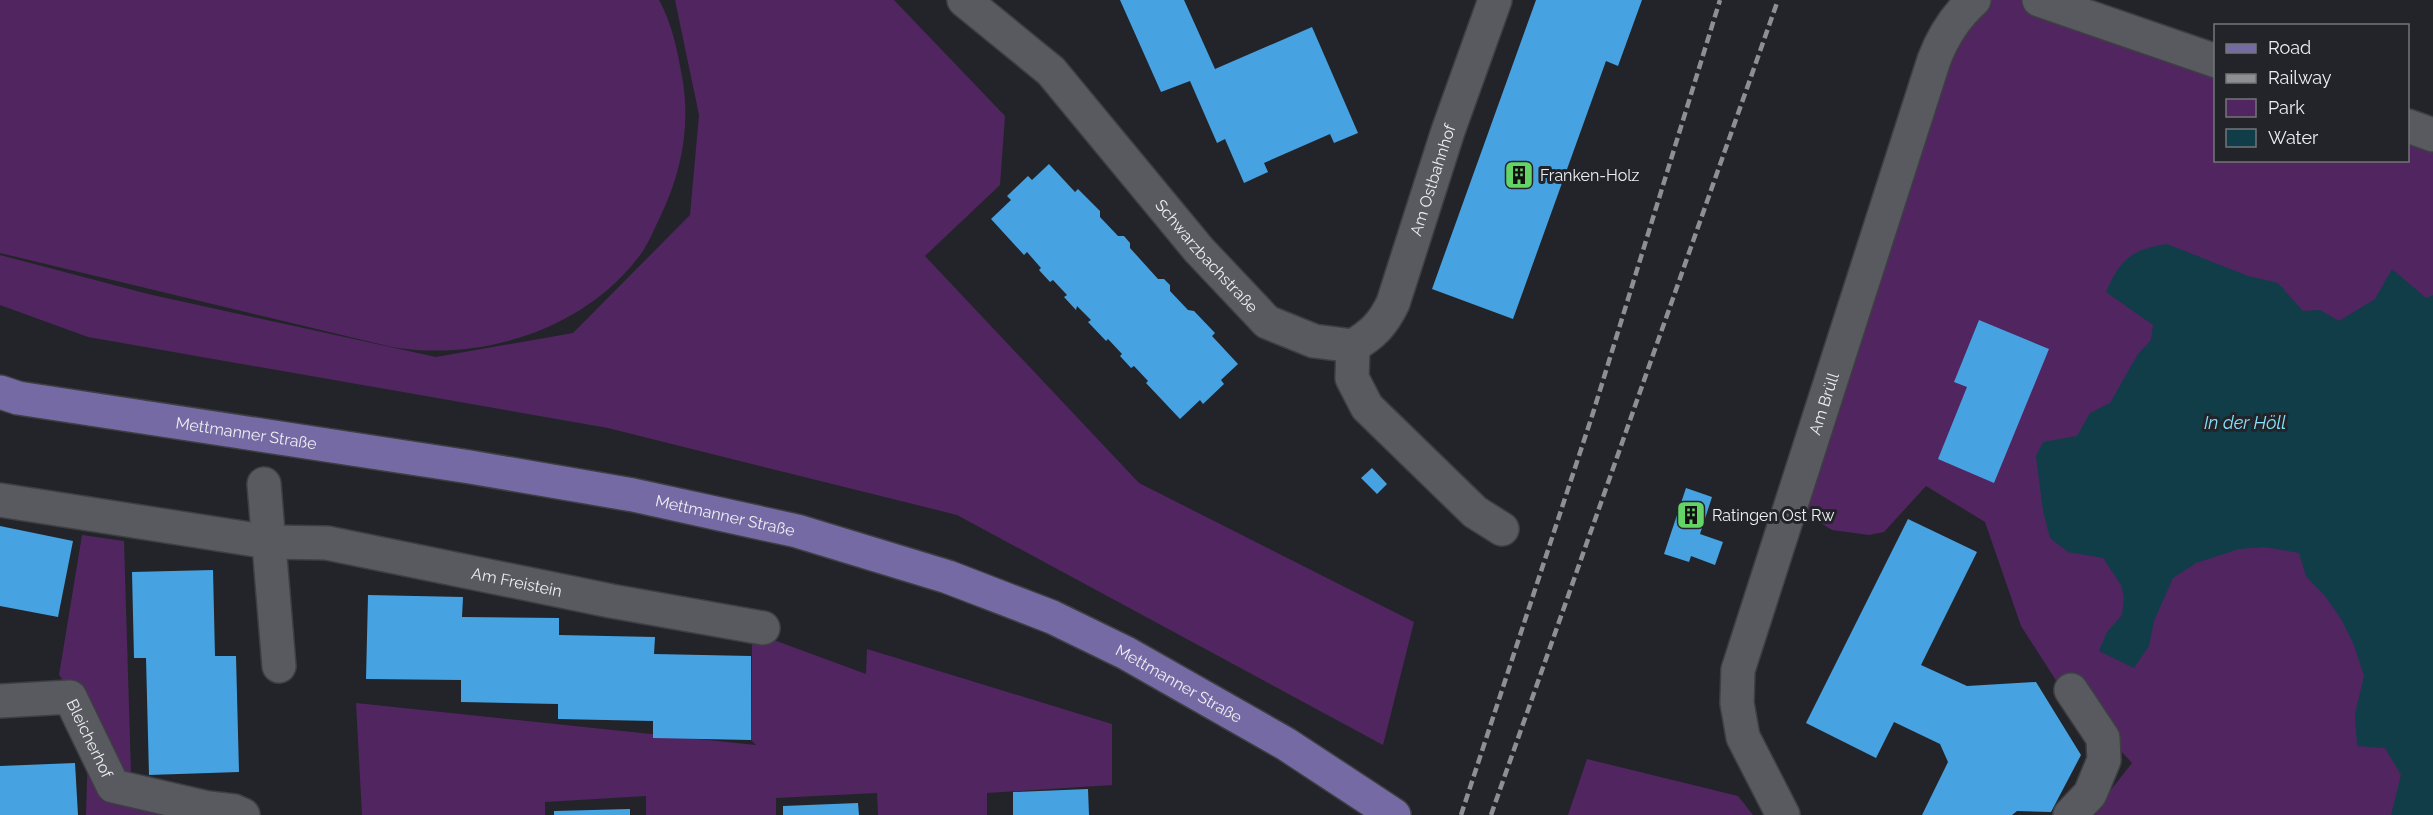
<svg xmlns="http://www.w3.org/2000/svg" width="2433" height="815" font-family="Raleway,sans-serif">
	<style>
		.green { fill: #512560 }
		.water { fill: #103d48 }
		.building { fill: #47a2e2 }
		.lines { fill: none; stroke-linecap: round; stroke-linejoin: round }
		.minor-casing { stroke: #3d3f43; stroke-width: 36 }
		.major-casing { stroke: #3d3f43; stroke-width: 36 }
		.minor { stroke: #585a60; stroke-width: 33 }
		.major { stroke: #756aa4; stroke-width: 33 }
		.rail { stroke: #8d8f93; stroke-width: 4.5; stroke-dasharray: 9 4.5; stroke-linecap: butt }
		.labels { text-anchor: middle; stroke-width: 6; stroke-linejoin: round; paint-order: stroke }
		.poi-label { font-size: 16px; fill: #edeff2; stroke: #222429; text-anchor: start }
		.street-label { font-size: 16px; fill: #edeff2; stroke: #222429 }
		.water-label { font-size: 18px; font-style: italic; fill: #86e2fc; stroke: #222429 }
	</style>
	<rect width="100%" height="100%" fill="#222429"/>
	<path class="green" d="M 0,0 L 659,0 C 673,25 678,54 683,82 C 690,129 681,173 661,215 C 654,229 648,246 637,259 C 582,330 480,362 392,347 L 0,253 Z
		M 675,0 L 894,0 L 1005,116 L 1000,185 L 925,256 L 1139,483 L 1414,622 L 1383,745 L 957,515 L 608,428 L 88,337 L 0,305 L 0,255 L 148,294 L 436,357 L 573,333 L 690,215 L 699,115 Z
		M 1976,0 L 2039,0 L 2215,61 L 2216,160 L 2408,160 L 2408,126 L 2433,135 L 2433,815 L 2091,815 L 2132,763 L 2057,682 L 2021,626 L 1985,522 L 1926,486 L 1884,532 L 1869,535 L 1832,530 L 1791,504 L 1934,60 Z
		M 82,535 L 124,541 L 132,807 L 170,815 L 86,815 L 89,715 L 59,675 Z
		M 763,636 L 866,674 L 867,649 L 1112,724 L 1112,785 L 987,793 L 987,815 L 878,815 L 877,793 L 776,798 L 776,815 L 646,815 L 646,796 L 545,802 L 545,815 L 362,815 L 356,703 L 756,745 L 751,740 L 752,640 Z
		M 1587,759 L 1738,796 L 1753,815 L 1568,815 Z"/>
	<path class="water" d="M 2167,244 L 2248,276 L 2278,283 L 2303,311 L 2320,310 L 2339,321 L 2375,299 L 2392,269 L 2426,298 L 2433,295 L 2433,815 L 2391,815 L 2401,775 L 2385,748 L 2357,746 L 2355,714 L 2364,676 L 2354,645 L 2341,619 L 2325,596 L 2306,576 L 2299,553 L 2264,547 L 2239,549 L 2196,563 L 2173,578 L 2154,621 L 2149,646 L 2134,668 L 2099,651 L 2107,632 L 2122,615 L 2124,597 L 2121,585 L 2103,558 L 2068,552 L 2050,538 L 2043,511 L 2036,456 L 2043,442 L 2077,436 L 2090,413 L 2110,403 L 2138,354 L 2151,340 L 2153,325 L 2106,292 C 2120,260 2132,249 2167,244 Z"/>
	<path class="building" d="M 1120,0 L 1184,0 L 1215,69 L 1312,27 L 1358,133 L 1334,143 L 1330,134 L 1264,163 L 1268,172 L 1244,183 L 1225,139 L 1217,143 L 1190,81 L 1161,92 Z
		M 1536,0 L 1642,0 L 1618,66 L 1606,61 L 1513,319 L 1432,289 Z
		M 1049,164 L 1075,192 L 1078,189 L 1100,211 L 1100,217 L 1118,236 L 1124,236 L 1130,243 L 1130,248 L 1158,279 L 1164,279 L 1170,285 L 1170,291 L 1188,310 L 1194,311 L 1215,333 L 1212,336 L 1238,364 L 1221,380 L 1224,384 L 1203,404 L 1200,400 L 1180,419 L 1146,383 L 1148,381 L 1134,366 L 1131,368 L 1120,356 L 1122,354 L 1108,339 L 1106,341 L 1088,322 L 1091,320 L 1077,306 L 1076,310 L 1064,297 L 1067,295 L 1053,280 L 1050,282 L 1039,270 L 1041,268 L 1027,252 L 1024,255 L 991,219 L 1011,200 L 1007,196 L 1028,176 L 1032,180 Z
		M 1979,320 L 2049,349 L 1994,483 L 1938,459 L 1967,387 L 1954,382 Z
		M 1372,468 L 1387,484 L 1377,494 L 1361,478 Z
		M 1686,488 L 1712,497 L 1700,534 L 1723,542 L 1715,565 L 1691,556 L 1689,562 L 1664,554 Z
		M 1908,519 L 1977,552 L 1921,665 L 1967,686 L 2036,682 L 2081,755 L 2051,812 L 2017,811 L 2012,815 L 1922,815 L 1948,762 L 1940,744 L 1894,722 L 1876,758 L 1806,723 Z
		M 0,526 L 73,541 L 58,617 L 0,606 Z
		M 213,570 L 215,656 L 236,656 L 239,772 L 149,775 L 146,658 L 134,658 L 132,572 Z
		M 368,595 L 463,597 L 462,617 L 559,618 L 559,635 L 655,637 L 654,654 L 751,656 L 751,740 L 653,738 L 653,721 L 558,719 L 558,704 L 461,702 L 461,680 L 366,679 Z
		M 75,763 L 78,815 L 0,815 L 0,766 Z
		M 1088,789 L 1089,815 L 1013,815 L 1013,792 Z
		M 858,803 L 859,815 L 783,815 L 783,806 Z
		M 630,809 L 630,815 L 554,815 L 554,811 Z"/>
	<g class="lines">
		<g class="minor-casing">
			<g id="minor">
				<path id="s1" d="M 964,0 L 1051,71 L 1199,250 L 1267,322 L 1314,341 L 1353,346"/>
				<path d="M 2039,0 L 2216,61"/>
				<path d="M 2408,126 L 2433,135"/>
				<path id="s2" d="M 1353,346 C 1373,334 1383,324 1393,303 L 1448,131 L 1495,0"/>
				<path d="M 1353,346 L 1352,378 L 1367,407 L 1475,512 L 1502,529"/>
				<path d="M 264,484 L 279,666"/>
				<path id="s3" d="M 0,500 L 269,542 L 327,543 L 611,601 L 763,628"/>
				<path id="s4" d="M 0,701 L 70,697 L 113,786 L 208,808 L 234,811 L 243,815"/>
				<path id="s5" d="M 1783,815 L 1743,737 L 1737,703 L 1738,670 L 1934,60 C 1943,36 1955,17 1974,0"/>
				<path d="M 2070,815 L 2090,794 L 2104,760 L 2103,738 L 2071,690"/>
			</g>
		</g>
		<g class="major-casing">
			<g id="major">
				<path id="s6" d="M 0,392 L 18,398 L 470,467 L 633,495 L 797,531 L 948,577 L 1052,617 L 1126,653 L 1286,744 L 1394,815"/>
			</g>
		</g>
		<use href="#minor" class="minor"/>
		<use href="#major" class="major"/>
		<path class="rail" d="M 1461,815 L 1593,413 L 1720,0
			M 1491,815 L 1778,0"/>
	</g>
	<defs>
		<g id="building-square" transform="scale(1.5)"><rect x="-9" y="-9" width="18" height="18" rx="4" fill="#65d467" stroke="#222429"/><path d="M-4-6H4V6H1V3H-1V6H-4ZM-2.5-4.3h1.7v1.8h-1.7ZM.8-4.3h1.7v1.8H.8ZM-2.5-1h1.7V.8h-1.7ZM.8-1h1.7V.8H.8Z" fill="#111"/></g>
	</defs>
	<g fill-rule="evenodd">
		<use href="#building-square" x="1519" y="175"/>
		<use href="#building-square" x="1691" y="515"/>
	</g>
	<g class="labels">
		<g class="poi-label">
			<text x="1540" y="181">Franken-Holz</text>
			<text x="1712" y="521">Ratingen Ost Rw</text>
		</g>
		<g class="street-label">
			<text dy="6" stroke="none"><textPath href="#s2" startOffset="189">Am Ostbahnhof</textPath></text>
			<text dy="6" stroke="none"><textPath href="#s1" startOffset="354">Schwarzbachstraße</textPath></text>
			<text dy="6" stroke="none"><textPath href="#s5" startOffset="435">Am Brüll</textPath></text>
			<text dy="6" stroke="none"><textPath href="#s6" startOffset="250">Mettmanner Straße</textPath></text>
			<text dy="6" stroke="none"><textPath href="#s6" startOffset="736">Mettmanner Straße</textPath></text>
			<text dy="6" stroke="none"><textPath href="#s3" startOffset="524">Am Freistein</textPath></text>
			<text dy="6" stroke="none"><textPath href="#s6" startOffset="1222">Mettmanner Straße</textPath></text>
			<text dy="6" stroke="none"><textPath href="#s4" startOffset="116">Bleicherhof</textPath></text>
		</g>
		<g class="water-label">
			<text x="2245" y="429">In der Höll</text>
		</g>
	</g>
	<rect x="2214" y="24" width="195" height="138" fill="#222429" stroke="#737579" stroke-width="1.5"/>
	<rect x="2226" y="44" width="30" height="9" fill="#756aa4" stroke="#737579" stroke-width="1.5"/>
	<text x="2268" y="54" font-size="18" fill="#edeff2">Road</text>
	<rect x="2226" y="74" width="30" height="9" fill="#8d8f93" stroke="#737579" stroke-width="1.5"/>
	<text x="2268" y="84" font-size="18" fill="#edeff2">Railway</text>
	<rect x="2226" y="99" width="30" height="18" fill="#512560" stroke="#737579" stroke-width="1.5"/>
	<text x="2268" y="114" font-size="18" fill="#edeff2">Park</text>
	<rect x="2226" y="129" width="30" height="18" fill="#103d48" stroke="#737579" stroke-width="1.5"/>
	<text x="2268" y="144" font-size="18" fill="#edeff2">Water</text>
</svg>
